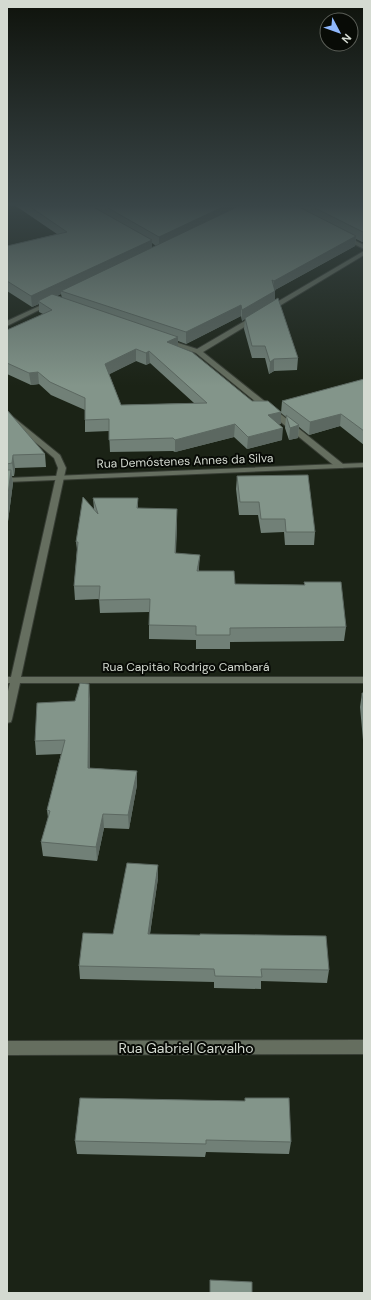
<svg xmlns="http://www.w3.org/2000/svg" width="371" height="1300" font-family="'DM Sans',sans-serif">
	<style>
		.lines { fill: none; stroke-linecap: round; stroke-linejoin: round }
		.minor-casing { stroke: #373d34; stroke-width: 2 }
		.tertiary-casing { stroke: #373d34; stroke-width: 2 }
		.minor { fill: #656e5f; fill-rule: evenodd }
		.tertiary { fill: #656e5f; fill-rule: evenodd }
		.wall { fill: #718077; fill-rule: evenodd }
		.shaded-wall { fill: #5c6861 }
		.building { fill: #83958a; stroke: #5c6861; fill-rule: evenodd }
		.labels { text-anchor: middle; stroke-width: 4; stroke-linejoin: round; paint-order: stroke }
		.street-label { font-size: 12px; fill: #d4dad1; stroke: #080b06 }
		.near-street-label { font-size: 14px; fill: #d4dad1; stroke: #080b06 }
	</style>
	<rect width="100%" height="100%" fill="#1b2316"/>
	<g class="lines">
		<g class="minor-casing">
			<path id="minor" d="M 342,236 L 346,236 L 364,245 L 364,249 L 342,238 Z
				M 364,251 L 364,255 L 203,352 L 343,464 L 343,468 L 337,468 L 196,353 L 163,341 L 166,339 L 197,349 Z
				M 48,302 L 53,303 L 7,326 L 7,321 Z
				M 7,412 L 60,455 L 66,468 L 21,677 L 364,677 L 364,683 L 20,683 L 12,719 L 11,722 L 7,723 L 7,695 L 10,683 L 7,683 L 7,677 L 11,677 L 58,468 L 54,458 L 7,418 Z"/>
		</g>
		<g class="tertiary-casing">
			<path id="tertiary" d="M 364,463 L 364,467 L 7,482 L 7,478 Z
				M 364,1040 L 364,1054 L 7,1055 L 7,1041 Z"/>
		</g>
		<use href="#minor" class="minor"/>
		<use href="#tertiary" class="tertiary"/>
	</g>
	<path class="wall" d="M 8,204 L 364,204 L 364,241 L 362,242 L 356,239 L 355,246 L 275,290 L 275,300 L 298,358 L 297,370 L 274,371 L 269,374 L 265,358 L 252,358 L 244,329 L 245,319 L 242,321 L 241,316 L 186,344 L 178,341 L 178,346 L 252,401 L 281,412 L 281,424 L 279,424 L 282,440 L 247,449 L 234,437 L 175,452 L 173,451 L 110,452 L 109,431 L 85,432 L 85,410 L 51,395 L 39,384 L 31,385 L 7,374 L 7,330 L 43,314 L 39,312 L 39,304 L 32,307 L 7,291 L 7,246 L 57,234 L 13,204 L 9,205 ZM 152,243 L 156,246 L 152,248 ZM 61,294 L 62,298 L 57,296 ZM 136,361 L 146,365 L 150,363 L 194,403 L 121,405 L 109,374 Z
		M 364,379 L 364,445 L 340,426 L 309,435 L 299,427 L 298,438 L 289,440 L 285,428 L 286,417 L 281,413 L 282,401 Z
		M 7,410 L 45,454 L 46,467 L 15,468 L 14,476 L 12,476 L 13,483 L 7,529 Z
		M 237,476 L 315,532 L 314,545 L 285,545 L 284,532 L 261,533 L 258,515 L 239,515 L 236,489 Z
		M 93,498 L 138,498 L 138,508 L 177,522 L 176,553 L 199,568 L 199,571 L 235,584 L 304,585 L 304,582 L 346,627 L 344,641 L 230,642 L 230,649 L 196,649 L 196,640 L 149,639 L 149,612 L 100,613 L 99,599 L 75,600 L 74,586 L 77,550 L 76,542 L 94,509 Z
		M 362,693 L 364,693 L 364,740 L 363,740 L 360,707 Z
		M 90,698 L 90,768 L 137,771 L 137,785 L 129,829 L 104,828 L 97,861 L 43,856 L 41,842 L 48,818 L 47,810 L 61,754 L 36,755 L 35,741 L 75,701 Z
		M 158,878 L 150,934 L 329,970 L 327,983 L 261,981 L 261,989 L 214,988 L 214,982 L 80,979 L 79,966 L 113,934 Z
		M 80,1098 L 291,1142 L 289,1154 L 206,1152 L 205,1157 L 77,1154 L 75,1141 Z"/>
	<path class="shaded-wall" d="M 229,204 L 249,204 L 159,247 L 159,237 Z
		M 364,231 L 364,241 L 362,242 L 363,232 Z
		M 356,236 L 355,246 L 273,291 L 274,281 Z
		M 152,240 L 152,251 L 61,291 L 61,294 L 42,303 L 38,301 L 39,304 L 32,307 L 31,296 Z
		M 275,291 L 275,302 L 245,318 L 245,319 L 242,321 L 242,310 Z
		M 241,305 L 241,316 L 186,344 L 186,332 Z
		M 178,337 L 178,348 L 167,342 Z
		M 136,349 L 136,361 L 106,376 L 105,364 Z
		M 149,351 L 150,363 L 146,365 L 146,353 Z
		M 274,359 L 274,371 L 269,374 L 270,362 Z
		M 38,372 L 39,384 L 31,385 L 29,373 Z
		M 281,412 L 281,424 L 267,428 L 268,415 Z
		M 341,414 L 340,426 L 309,435 L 310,422 Z
		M 235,424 L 234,437 L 175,452 L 175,440 Z
		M 299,425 L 298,438 L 289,440 L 290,428 Z
		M 283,428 L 282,440 L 247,449 L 248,437 Z
		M 13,455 L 15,468 L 14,476 L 12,463 Z
		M 11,470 L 13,483 L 7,529 L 7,503 Z
		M 177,509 L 177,522 L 175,566 L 175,553 Z
		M 200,555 L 199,568 L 197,584 L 197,571 Z
		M 89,684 L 90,698 L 90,782 L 88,768 Z
		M 137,771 L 137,785 L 129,829 L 128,815 Z
		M 103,814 L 104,828 L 97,861 L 96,847 Z
		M 158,865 L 158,878 L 148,947 L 148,934 Z"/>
	<path class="building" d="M 26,204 L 88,204 L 152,240 L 31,296 L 7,281 L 7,246 L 67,232 Z
		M 101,204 L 229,204 L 159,237 Z
		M 243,204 L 293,204 L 356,236 L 274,281 L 272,280 L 275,291 L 242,310 L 241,305 L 186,332 L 61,291 Z
		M 307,204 L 364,204 L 364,231 L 363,232 Z
		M 52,294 L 178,337 L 167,342 L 192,352 L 252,401 L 268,401 L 281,412 L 268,415 L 283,428 L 248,437 L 235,424 L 175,440 L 173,438 L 109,440 L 109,419 L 85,420 L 85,398 L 50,382 L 38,372 L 29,373 L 7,363 L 7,330 L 52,310 L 38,301 ZM 136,349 L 146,353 L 149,351 L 207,403 L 121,405 L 105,364 Z
		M 278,298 L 298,358 L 274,359 L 270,362 L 265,346 L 252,346 L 245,318 Z
		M 364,379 L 364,431 L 341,414 L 310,422 L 282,401 Z
		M 7,410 L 45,454 L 13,455 L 12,463 L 7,464 Z
		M 286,415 L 299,425 L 290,428 Z
		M 7,470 L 11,470 L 7,503 Z
		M 308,475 L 315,532 L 286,532 L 285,519 L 261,519 L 259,502 L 240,502 L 237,476 Z
		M 83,497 L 98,514 L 93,498 L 138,498 L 137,508 L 177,509 L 175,553 L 200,555 L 197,571 L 234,571 L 235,584 L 305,585 L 304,582 L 341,582 L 346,627 L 230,628 L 230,635 L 196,635 L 196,626 L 149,625 L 150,599 L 99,600 L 100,586 L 74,586 L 78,542 L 76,542 Z
		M 80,683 L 89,684 L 88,768 L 137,771 L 128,815 L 103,814 L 96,847 L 41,842 L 50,811 L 47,810 L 65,740 L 35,741 L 37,703 L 75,701 Z
		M 362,693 L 364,693 L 364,713 Z
		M 127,863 L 158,865 L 148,934 L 200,935 L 200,934 L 326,936 L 329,970 L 261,969 L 262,977 L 215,976 L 214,969 L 79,966 L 83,933 L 113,934 Z
		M 80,1098 L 245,1101 L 245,1098 L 289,1098 L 291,1142 L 206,1140 L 206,1144 L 75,1141 Z
		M 210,1280 L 252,1282 L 252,1293 L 210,1293 Z"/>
	<linearGradient id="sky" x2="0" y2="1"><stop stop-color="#0f130c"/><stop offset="0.53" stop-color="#394547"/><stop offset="1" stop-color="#394547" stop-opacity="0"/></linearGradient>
	<rect width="371" height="386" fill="url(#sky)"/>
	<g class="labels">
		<g class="street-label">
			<text transform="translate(185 461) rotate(-2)" y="4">Rua Demóstenes Annes da Silva</text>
			<text x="186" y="671">Rua Capitão Rodrigo Cambará</text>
		</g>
		<g class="near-street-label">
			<text x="186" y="1053">Rua Gabriel Carvalho</text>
		</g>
	</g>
	<rect width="371" height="1300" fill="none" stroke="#d4dad1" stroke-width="16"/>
	<g transform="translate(339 32) rotate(131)"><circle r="19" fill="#080b06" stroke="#5a5e57"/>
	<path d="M0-3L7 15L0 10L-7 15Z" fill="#8fb8fd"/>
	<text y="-6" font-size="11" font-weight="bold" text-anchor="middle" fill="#d4dad1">N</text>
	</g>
</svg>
